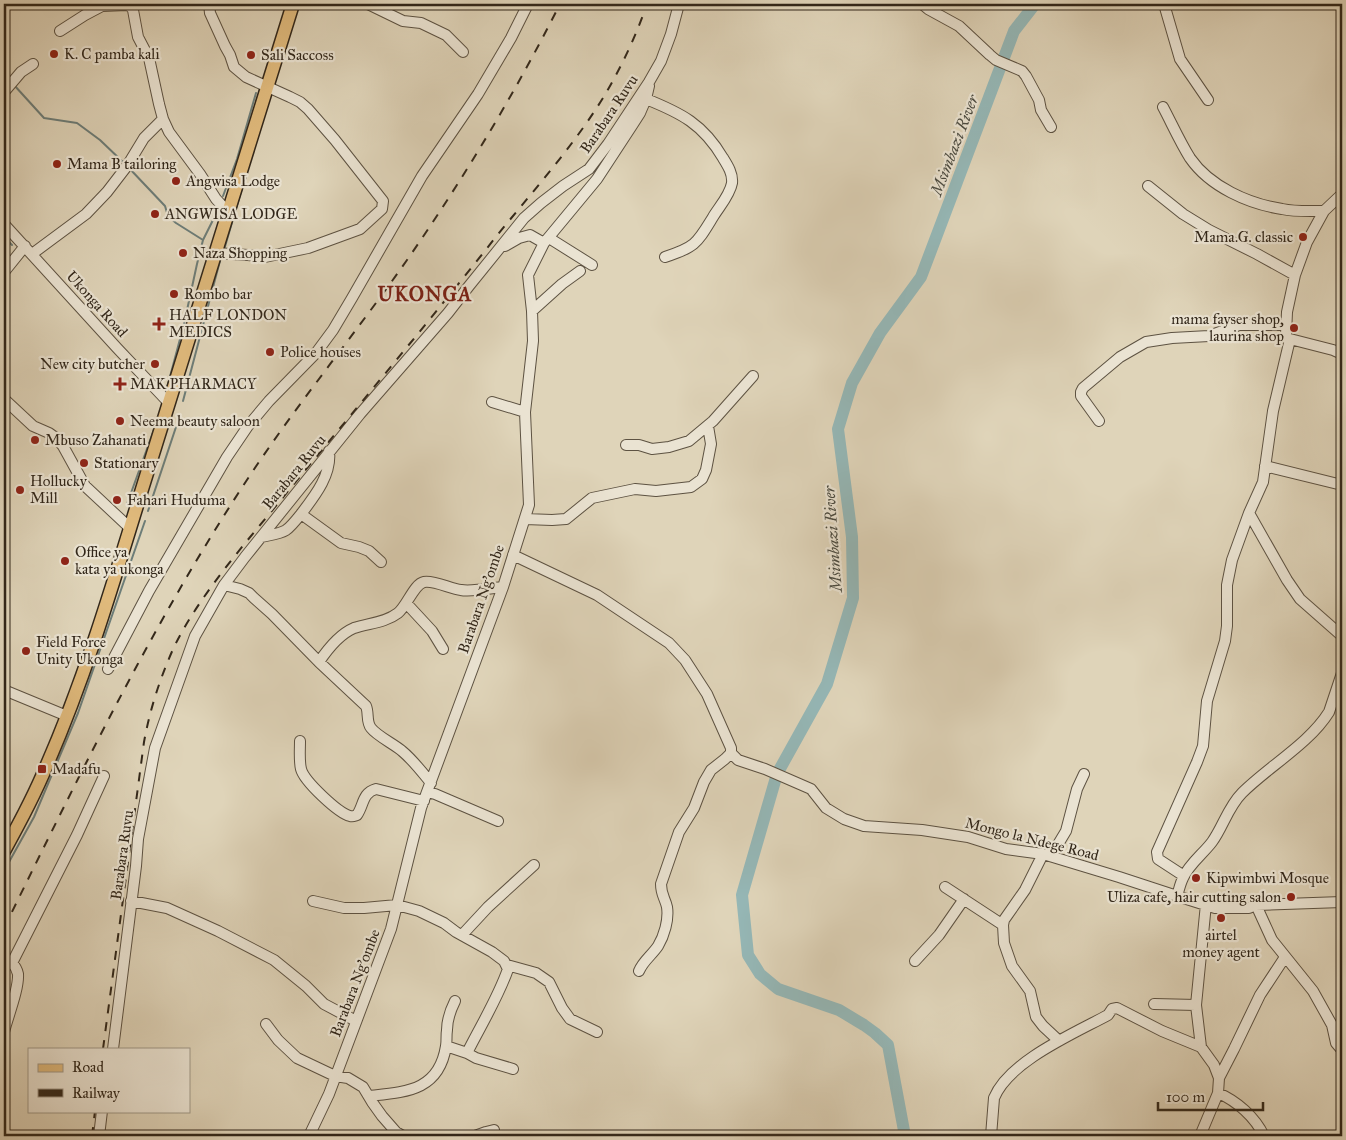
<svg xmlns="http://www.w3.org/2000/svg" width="1346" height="1140" font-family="'IM FELL Great Primer',serif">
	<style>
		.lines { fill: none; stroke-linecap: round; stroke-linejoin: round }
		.stream { stroke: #6d7d78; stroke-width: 2 }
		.river { stroke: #95b7b6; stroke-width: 12 }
		.minor-casing { stroke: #5d5242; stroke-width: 12 }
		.major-casing { stroke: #32271a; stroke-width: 15 }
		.minor { stroke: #eae3d2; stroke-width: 10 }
		.major { stroke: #e0ba7c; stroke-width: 12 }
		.rail { stroke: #32271a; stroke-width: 2; stroke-dasharray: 9 9; stroke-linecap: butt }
		.poi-dot { fill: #8f2418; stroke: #eae3d2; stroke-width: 2 }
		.labels { text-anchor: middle; stroke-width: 4.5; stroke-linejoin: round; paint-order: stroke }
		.poi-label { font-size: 15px; fill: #32271a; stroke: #eae3d2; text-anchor: start }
		.street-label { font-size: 15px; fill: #32271a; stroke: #eae3d2 }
		.water-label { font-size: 16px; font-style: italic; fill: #4b4b41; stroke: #eae3d2 }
		.district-label { font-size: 20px; font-weight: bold; letter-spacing: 1px; fill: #7a1f14; stroke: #eae3d2 }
	</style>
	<rect width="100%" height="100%" fill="#dfd4b9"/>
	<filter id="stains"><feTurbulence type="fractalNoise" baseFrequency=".004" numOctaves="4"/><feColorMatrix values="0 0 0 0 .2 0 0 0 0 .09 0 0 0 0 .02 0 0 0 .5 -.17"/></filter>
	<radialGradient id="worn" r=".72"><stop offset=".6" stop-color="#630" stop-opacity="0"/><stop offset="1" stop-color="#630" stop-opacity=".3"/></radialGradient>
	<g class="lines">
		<path class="stream" d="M 14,85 L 44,118 L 77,123 L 100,140 L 124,163
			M 129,168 L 165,206 L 168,216 L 176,223 L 203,240
			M 223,196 L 237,159 L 256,93
			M 4,237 L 12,245
			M 224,250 L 247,171
			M 163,390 L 167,388 L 184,324 L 197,264 L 203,240 L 219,208
			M 183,401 L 221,257
			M 127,504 L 156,424
			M 148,511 L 177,424
			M 4,871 L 34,817 L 78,713 L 145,521"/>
		<path class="river" d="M 905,1136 L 888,1045 L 875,1033 L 864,1025 L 839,1010 L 778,989 L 760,974 L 748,955 L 742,895 L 777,774 L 827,684 L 853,598 L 852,537 L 838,429 L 852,383 L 880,333 L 921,277 L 1014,31 L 1035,4"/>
		<g class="minor-casing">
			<path id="minor" d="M 209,4 L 210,13 L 225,46 L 230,55 L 234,67 L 246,77 L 290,97 L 300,102 L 308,109 L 335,140 L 383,201 L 382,209 L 360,229 L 308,248 L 265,257 L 248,255 L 216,253
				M 368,4 L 403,21 L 421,23 L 446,35 L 463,52
				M 922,4 L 928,9 L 959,26 L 990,55 L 996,60 L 1022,71 L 1026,76 L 1039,100 L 1041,110 L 1051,127
				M 1164,4 L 1180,59 L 1208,100
				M 60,31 L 85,15 L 102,6 L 127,5 L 131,7 L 133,10 L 138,37 L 149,58 L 159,104 L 163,119 L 169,132 L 200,174 L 216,199 L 228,212
				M 4,92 L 21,72 L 33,64
				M 646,99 C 681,113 703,124 723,158 C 728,166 733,174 732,183 C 730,195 719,207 713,217 C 697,243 696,247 665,257
				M 1163,107 C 1172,124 1180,142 1190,158 C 1210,187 1249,204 1282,209 C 1296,212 1310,211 1324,211
				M 1148,186 L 1183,214 L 1209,230 L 1257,254 L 1295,275
				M 1342,194 L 1324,211 L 1307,242 L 1295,275 L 1287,312 L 1286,335 L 1287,338 L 1290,339 L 1333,350 L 1342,354
				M 4,224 L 117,348 L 169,403
				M 549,238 L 592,265
				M 505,246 L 519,238 L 530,235 L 544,243
				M 32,254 L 86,214 L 107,192 L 127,166 L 144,138 L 163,119
				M 4,272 L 25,246
				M 532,311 L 562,284 L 580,271
				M 4,399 L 33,426 L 49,433 L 56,438 L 63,446 L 85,486 L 130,528
				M 492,402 L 525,412
				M 1099,421 L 1081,396 L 1081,392 L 1083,388 L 1120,357 L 1146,342 L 1172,338 L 1209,336 L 1239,325 L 1286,325
				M 626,445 L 639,445 L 652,449 L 669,447 L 689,441 L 713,421 L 753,376
				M 1265,466 L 1342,485
				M 1249,513 L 1287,580 L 1300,599 L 1342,636
				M 301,514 C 314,497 332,475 329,451
				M 525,519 L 552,520 L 566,519 L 592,498 L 635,489 L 656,491 L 691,487 L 702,479 L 706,470 L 711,444 L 708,426
				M 261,537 C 286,532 285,534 301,514 L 341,543 L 359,547 L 369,551 L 381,562
				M 513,555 L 597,595 L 669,643 L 685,660 L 707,694 L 731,748 L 731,753 L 725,759 L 711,770 L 704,782 L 694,808 L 679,832 L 661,884 C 661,895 665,898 667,907 C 669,920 664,936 658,946 C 652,955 643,961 639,971
				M 224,585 L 240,589 L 249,593 L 254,598 L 272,614 L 319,662 L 366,706 C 369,713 366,722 371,728 C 377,736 394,744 402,751 C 413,760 422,772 431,783
				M 407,604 L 432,631 L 443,649
				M 319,662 C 327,650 340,634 354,628 C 368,623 385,623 398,613 C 407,606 414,584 424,582 C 434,580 451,589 461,590 C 471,592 492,588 503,587
				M 108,669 L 149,591 L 227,457 L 248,426 L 269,401 L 316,353 L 333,330 L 352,298 L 422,176 L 478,94 L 511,38 L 528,4
				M 4,690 L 67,716
				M 300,741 C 300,750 299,761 301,769 C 304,781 338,813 350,816 C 353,817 354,816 357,815 C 364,805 362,793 376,789 L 424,801
				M 731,753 L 738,760 L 765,769 L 811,789 L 826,808 L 844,819 L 864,826 L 922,830 L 968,837 L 1006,849 L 1043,854 L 1119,877 L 1177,896 L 1215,908 L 1249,908 L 1256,905 L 1342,902
				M 427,792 L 435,794 L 498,821
				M 1043,854 L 1025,890 L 1004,920 L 1003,925 L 1004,943 L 1012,966 L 1030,991 L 1036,1017 L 1043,1026 L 1058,1040
				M 1047,855 L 1057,846 L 1066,831 L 1077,789 L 1084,774
				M 1184,876 L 1161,861 L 1158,859 L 1157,852 L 1197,762 L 1203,746 L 1207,701 L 1225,641 L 1227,626 L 1227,585 L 1232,560 L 1249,513 L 1263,482 L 1273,411 L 1290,339
				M 945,887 L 1003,925
				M 1177,896 C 1179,890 1180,884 1183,878 C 1189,864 1203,854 1212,842 C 1223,827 1228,807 1242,793 C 1269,766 1309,744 1329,712 L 1342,673
				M 131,901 L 167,908 L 218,931 L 274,960 L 306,986 L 324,1004 L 356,1021
				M 313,901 L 344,908 L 364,908 L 397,905 L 419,911 L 444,923 L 456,932 L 492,952 L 504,961 L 508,969 C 498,998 481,1025 467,1053
				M 1256,905 L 1272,940 L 1313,991 L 1332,1025 L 1336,1043 L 1342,1050
				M 462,935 L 488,907 L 534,865
				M 915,961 L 939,935 L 964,899
				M 507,965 L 536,973 L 549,982 L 562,1008 L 570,1019 L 597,1032
				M 1154,1004 L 1196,1005
				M 266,1024 L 278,1040 L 297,1058 L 335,1076 L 348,1078 L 363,1087 L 372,1102 L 382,1116 L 396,1132 L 403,1136
				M 4,1032 C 8,1016 19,989 18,974 C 17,969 15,966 12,963 L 77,835 L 104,776
				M 446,1046 L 467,1053 L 476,1058 L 513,1069
				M 113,1049 L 136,866 L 138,839 L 155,748 L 195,636 L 224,585 L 245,557 L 360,414 L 448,313 L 469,286 L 524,218 L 541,203 L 563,186 L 589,169 L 608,144 L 649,82 L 661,61 L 671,34 L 679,4
				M 1219,1078 L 1234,1049 L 1260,995 L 1285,957
				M 1218,1093 C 1237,1101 1255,1117 1264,1136
				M 369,1096 C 406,1092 439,1091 446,1046 C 447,1041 446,1036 447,1030 C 447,1019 450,1011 455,1001
				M 99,1136 L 102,1111
				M 309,1136 L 329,1094 L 391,929 L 421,808 L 503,587 L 529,505 L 525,412 L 533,341 L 532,311 L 528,275 L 544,243 L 597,179 L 633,124 L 640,113 L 646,99 L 649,86
				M 475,1136 L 486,1132 L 494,1130
				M 991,1136 L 994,1098 C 1009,1061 1075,1033 1108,1015 L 1112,1009 L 1117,1008 L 1162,1031 L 1201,1047
				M 1200,1136 L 1218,1093 L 1219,1078 L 1214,1065 L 1201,1047 L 1196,1005 L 1206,904"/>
		</g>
		<g class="major-casing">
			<path id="major" d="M 4,851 C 19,824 34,796 46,767 C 86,676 114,580 143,486 C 194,325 242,164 293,4"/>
		</g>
		<use href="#minor" class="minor"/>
		<use href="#major" class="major"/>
		<path class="rail" d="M 4,928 C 78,778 150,629 241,489 C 292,410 353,337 407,260 C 464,178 515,93 560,4
			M 103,1049 L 144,742 C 150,709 160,678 174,647 C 201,592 250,538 289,490 C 358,406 428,323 495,238 C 532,192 572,148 603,98 C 621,68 636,36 647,4
			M 92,1136 L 95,1111"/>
	</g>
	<g class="poi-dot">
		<circle cx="54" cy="54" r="5"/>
		<circle cx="251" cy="55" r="5"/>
		<circle cx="57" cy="164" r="5"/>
		<circle cx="176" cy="181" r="5"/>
		<circle cx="155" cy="214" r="5"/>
		<circle cx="1303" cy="237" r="5"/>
		<circle cx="183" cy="253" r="5"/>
		<circle cx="174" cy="294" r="5"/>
		<path d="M156.5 316.5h5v5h5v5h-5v5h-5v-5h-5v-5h5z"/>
		<circle cx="1294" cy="328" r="5"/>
		<circle cx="270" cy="352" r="5"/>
		<circle cx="155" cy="364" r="5"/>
		<path d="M117.5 376.5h5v5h5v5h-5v5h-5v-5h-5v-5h5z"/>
		<circle cx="120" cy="421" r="5"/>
		<circle cx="35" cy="440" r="5"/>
		<circle cx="84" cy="463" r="5"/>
		<circle cx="20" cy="490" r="5"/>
		<circle cx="117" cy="500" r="5"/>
		<circle cx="65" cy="561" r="5"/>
		<circle cx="26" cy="651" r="5"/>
		<rect x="37" y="764" width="10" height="10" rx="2.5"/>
		<circle cx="1196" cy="878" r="5"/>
		<circle cx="1291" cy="897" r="5"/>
		<circle cx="1221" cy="918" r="5"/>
	</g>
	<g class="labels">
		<g class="poi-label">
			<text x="64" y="59">K. C pamba kali</text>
			<text x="261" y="60">Sali Saccoss</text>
			<text x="67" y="169">Mama B tailoring</text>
			<text x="186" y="186">Angwisa Lodge</text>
			<text x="165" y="219">ANGWISA LODGE</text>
			<text x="1293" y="242" text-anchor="end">Mama.G. classic</text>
			<text x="193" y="258">Naza Shopping</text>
			<text x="184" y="299">Rombo bar</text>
			<text x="169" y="320">HALF LONDON<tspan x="169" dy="17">MEDICS</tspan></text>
			<text x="1284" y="324" text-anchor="end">mama fayser shop,<tspan x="1284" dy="17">laurina shop</tspan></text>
			<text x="280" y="357">Police houses</text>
			<text x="145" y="369" text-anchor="end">New city butcher</text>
			<text x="130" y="389">MAK PHARMACY</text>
			<text x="130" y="426">Neema beauty saloon</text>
			<text x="45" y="445">Mbuso Zahanati</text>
			<text x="94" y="468">Stationary</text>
			<text x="30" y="486">Hollucky<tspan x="30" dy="17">Mill</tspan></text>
			<text x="127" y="505">Fahari Huduma</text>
			<text x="75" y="557">Office ya<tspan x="75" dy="17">kata ya ukonga</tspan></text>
			<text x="36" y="647">Field Force<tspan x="36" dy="17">Unity Ukonga</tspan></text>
			<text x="52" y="774">Madafu</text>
			<text x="1206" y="883">Kipwimbwi Mosque</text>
			<text x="1281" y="902" text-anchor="end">Uliza cafe, hair cutting salon</text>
			<text x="1221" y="940" text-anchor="middle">airtel<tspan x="1221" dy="17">money agent</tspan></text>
		</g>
		<g class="street-label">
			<text transform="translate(609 114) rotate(-56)" y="5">Barabara Ruvu</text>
			<text transform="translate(97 304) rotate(48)" y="5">Ukonga Road</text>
			<text transform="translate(294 472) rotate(-51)" y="5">Barabara Ruvu</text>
			<text transform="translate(481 599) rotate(-71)" y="5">Barabara Ng'ombe</text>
			<text transform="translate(1032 839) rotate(14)" y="5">Mongo la Ndege Road</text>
			<text transform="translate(122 855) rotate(-82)" y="5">Barabara Ruvu</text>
			<text transform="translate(355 983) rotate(-69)" y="5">Barabara Ng'ombe</text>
		</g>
		<g class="water-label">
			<text transform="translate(954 145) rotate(-69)" y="6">Msimbazi River</text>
			<text transform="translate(832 539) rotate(-94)" y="6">Msimbazi River</text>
		</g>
		<g class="district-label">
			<text x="425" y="301">UKONGA</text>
		</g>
	</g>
	<rect width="1346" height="1140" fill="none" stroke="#dfd4b9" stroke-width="20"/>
	<rect x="5" y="5" width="1336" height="1130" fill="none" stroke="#32271a" stroke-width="2.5"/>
	<rect x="10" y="10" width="1326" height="1120" fill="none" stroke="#32271a"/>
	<rect x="28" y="1048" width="162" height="65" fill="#eae3d2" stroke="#a09888"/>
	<rect x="38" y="1064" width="25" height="8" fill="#e0ba7c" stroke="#a09888"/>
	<text x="72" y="1072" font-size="15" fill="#32271a">Road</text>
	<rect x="38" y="1089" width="25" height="8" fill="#32271a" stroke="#a09888"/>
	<text x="72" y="1098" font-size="15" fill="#32271a">Railway</text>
	<path d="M1158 1102v8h105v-8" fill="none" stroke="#32271a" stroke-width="2.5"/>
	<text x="1166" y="1102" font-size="15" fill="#32271a" stroke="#eae3d2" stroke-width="4" paint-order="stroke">100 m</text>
	<rect width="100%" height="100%" filter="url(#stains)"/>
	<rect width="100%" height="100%" fill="url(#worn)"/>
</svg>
